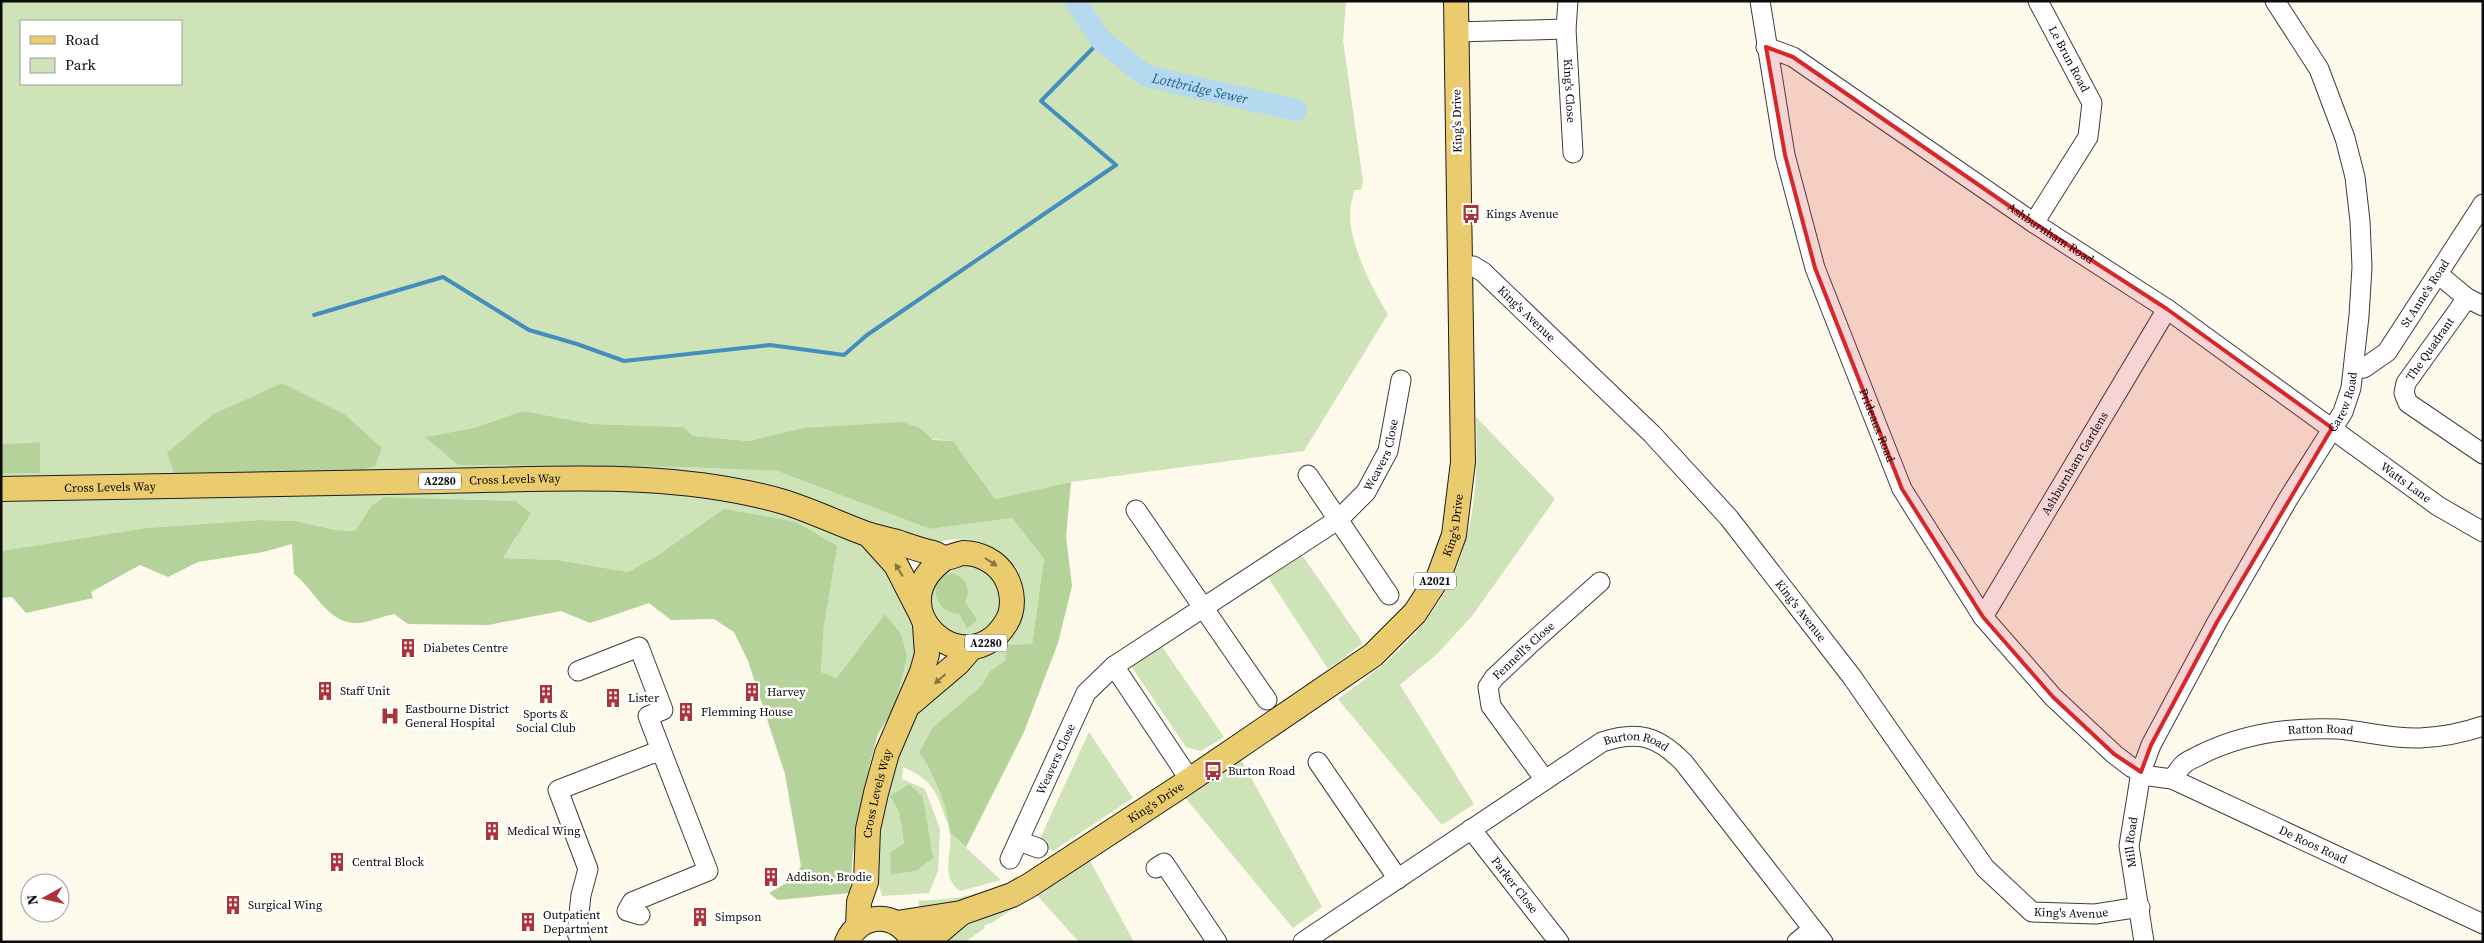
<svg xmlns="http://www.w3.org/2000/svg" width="2484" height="943" font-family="'Source Serif 4',serif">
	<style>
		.green { fill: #cfe3b9; fill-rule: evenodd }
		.forest { fill: #b4d29a }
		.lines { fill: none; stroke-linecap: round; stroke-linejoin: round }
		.stream { stroke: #448ebe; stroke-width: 4 }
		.river { stroke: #b5daef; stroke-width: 22 }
		.minor-casing { stroke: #3e3e3e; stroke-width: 21 }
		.major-casing { stroke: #1c1c1c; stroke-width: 26 }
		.minor { stroke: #fff; stroke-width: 19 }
		.major { stroke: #eacb6e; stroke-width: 24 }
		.oneway { fill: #867541 }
		.marked { fill: #d62828; fill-opacity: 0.2; stroke: #d62828; stroke-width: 4; stroke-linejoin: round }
		.labels { text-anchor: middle; stroke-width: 5; stroke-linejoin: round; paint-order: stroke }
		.shield { fill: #fff; stroke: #545454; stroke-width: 1 }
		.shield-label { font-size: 11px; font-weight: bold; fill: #0b0b0b }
		.street-label { font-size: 12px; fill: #0b0b0b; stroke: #fff }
		.poi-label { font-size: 12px; fill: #0b0b0b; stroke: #fff; text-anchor: start }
		.water-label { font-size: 14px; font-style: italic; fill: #22608f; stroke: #fff }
	</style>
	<rect width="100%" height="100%" fill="#fdf9eb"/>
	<path class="green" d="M 1,1 L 1346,1 L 1343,40 L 1363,182 L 1361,190 L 1354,190 C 1353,198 1350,206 1350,213 C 1349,242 1372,290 1388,314 L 1304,451 L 1071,482 L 995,499 C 982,479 967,462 954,441 L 803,428 L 749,441 L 693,436 L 684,427 L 592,424 L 523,411 L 473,428 L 426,437 L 458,465 L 682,467 L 777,471 L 930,529 L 1012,518 L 1044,559 L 1032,644 L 990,671 L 982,685 L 932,728 L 919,753 L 928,766 L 946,809 L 950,833 L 1001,880 L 960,891 C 939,875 953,854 950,833 C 950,827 946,820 944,814 C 936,788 928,778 903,767 L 902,779 L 925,789 L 940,829 L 938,871 L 929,893 L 882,896 L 873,865 L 879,806 L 907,731 L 924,702 L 952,677 L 994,647 L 1011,639 L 1023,610 L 1017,568 L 981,542 L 957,539 L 925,543 L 818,502 L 732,477 L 674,471 L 272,472 L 344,414 L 282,383 L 213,414 L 168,453 L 175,475 L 134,474 L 1,479 L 1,474 L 40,473 L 40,442 L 1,444 ZM 21,21 L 181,21 L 181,84 L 21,84 ZM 899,811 L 916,871 L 892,875 L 890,852 L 904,843 Z
		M 1476,417 L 1555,499 L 1472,616 L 1437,654 L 1400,685 L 1474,804 L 1442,825 L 1338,699 C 1450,622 1482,552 1476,417 Z
		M 587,487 L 735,498 L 803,517 L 858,542 L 875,554 L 893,578 L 916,636 L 914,665 L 894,709 L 837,678 L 821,672 L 824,625 L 660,554 L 628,572 L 559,560 L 502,558 L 516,538 L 515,501 L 384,497 L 371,506 L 355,531 L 336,530 L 296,521 L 260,520 L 146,528 L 1,551 L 1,497 Z
		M 1300,552 L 1363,643 L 1328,669 L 1266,574 Z
		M 973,561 L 997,580 L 1002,602 L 998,617 L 988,629 L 959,638 L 929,619 L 932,575 ZM 967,596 L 964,602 L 967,629 L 959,614 L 947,611 L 939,603 Z
		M 1161,645 L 1224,737 L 1201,751 L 1186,747 L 1131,666 Z
		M 1089,732 L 1133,798 L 1053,851 L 1038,843 Z
		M 1238,757 L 1243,763 L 1322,907 L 1293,928 L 1182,794 Z
		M 1088,857 L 1134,942 L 1079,942 L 1035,893 Z
		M 986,891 L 986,893 L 921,912 L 918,901 L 957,898 Z
		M 1023,902 L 990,924 L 989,923 L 984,926 L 985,928 L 965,942 L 936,942 L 945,935 Z"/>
	<path class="forest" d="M 282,383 L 344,414 L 382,448 L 375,466 L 362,470 L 175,475 L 167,453 L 213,414 Z
		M 523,411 L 592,424 L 684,427 L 693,436 L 749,441 L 803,428 L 902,422 L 920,428 L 933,440 L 954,441 C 967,462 982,479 995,499 L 1071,482 L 1066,536 L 1072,586 L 1058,643 L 1024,732 L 966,847 L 950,833 L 946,809 L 938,789 L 928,766 L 919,753 L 932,728 L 982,685 L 990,671 L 1005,661 L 1008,645 L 1032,644 L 1044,559 L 1012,518 L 930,529 L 777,471 L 682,467 L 458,465 L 425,437 L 473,428 Z
		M 40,442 L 40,473 L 1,474 L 1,444 Z
		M 384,497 L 515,501 L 531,513 L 503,558 L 558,560 L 628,572 L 660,554 L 724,509 L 796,522 L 837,546 L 824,625 L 821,672 L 837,678 L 885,614 L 901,634 L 907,656 L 894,709 L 878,734 L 870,763 L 853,852 L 850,893 L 778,900 L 769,893 L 788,882 L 801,866 L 785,774 L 748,661 L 734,632 L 714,619 L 671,620 L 649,603 L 590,623 L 561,611 L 488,625 L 408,624 L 394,614 C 383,616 368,623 356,623 C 327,623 316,591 294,574 L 292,544 L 263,552 L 198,562 L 168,577 L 140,565 L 91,592 L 93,598 L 26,613 L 12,597 L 1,598 L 1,551 L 146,528 L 260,520 L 296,521 L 336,530 L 355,531 L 371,506 Z
		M 954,574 C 967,578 971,589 965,602 L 977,620 L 967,629 L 959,614 C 955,613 950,613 947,611 C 930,599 931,574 954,574 Z
		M 909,784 L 923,797 L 933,858 L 916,871 L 891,875 L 890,852 L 904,843 L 899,811 L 890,796 Z"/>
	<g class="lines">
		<path class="stream" d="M 314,315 L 443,277 L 529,330 L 577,344 L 624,361 L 770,345 L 844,355 L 867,335 L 1116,165 L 1041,101 L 1101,40"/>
		<path class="river" id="s1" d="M 1075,1 L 1101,40 L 1146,76 L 1296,110"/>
		<g class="minor-casing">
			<g id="minor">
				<path id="s2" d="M 1568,1 L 1566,29 L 1573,153"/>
				<path id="s3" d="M 1760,1 L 1785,155 L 1815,268 L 1902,489 L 1983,617 L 2053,697 L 2114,754 L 2131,767 L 2149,776 L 2172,779 L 2483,924"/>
				<path d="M 1456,32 L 1566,29"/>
				<path id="s4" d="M 1766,47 L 1793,57 L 2034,223 L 2167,309 L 2438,506 L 2483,532"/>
				<path d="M 2034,223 L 2088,137 L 2092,103 L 2038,1"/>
				<path id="s5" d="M 1460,266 L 1473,266 L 1483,272 L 1652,434 L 1729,518 L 1852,677 L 1985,868 L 2032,912 L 2095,914 L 2140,907"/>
				<path d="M 2438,274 L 2467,298 L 2483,306"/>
				<path d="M 2467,298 L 2406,383 L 2404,393 L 2408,403 L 2483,454"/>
				<path id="s6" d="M 2354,369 L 2364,368 L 2387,352 L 2483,204"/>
				<path d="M 1308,475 L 1389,595"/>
				<path d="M 1136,510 L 1267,700"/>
				<path id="s7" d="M 1983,617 L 2167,309"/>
				<path d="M 1114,666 L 1190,780"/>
				<path d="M 578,671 L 639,647 L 663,710 L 648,716 L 661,750"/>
				<path d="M 1318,762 L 1398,879"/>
				<path id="s8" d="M 2172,779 C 2176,775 2179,768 2184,764 C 2188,760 2195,758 2200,755 C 2242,734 2290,727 2337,729 C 2365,731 2391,739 2420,738 C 2440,737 2463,733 2483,726"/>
				<path id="s9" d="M 1545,780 L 1491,706 L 1488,687 L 1494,678 L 1529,645 L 1600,582"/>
				<path id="s10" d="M 1471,829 L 1559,942"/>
				<path d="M 1019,841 L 1038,848"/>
				<path id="s11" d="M 1010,859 L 1086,693 L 1114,666 L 1339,519 L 1366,492 L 1388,451 L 1401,380"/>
				<path d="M 1156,868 L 1164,863 L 1217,942"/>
				<path d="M 581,942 L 577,933 L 581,895 L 588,869 L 558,790 L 661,750 L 708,871 L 632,902 L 627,911 L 640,915"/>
				<path id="s12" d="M 1303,942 L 1602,742 C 1638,730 1658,736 1684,763 L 1823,942"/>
				<path d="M 1797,942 L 1813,929"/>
				<path id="s13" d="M 2144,942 L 2129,846 L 2141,772 L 2151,745 L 2217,622 L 2288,499 L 2343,412 L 2351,388 L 2359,316 L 2362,267 L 2360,221 L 2355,177 L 2345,138 L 2319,69 L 2275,1"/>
			</g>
		</g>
		<g class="major-casing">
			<g id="major">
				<path id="s14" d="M 1,489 C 148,487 295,483 441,481 C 556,479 674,470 784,502 C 813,511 839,524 867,534 C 876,537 887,539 897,542 C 909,546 920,550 933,553 C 937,554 940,557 944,558 C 950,558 957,554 963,553 C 979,553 996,561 1005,576 C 1013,590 1015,609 1006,623 C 966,688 874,608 945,558"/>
				<path d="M 869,535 L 896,565 L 919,610"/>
				<path d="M 911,703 L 958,663 L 972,647"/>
				<path id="s15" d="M 897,923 L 961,913 L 1012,895 L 1030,885 L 1178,788 L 1373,655 L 1415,613 L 1439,576 L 1454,535 L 1463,462 L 1456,1"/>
				<path id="s16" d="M 858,926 L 859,902 L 866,882 L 868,829 L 876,793 L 887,753 L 922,672 L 927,654 L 925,625"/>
				<path d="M 847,942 C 860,911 899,911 913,942"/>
				<path d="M 927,942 L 960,914"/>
			</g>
		</g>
		<use href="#minor" class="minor"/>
		<use href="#major" class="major"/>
	</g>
	<defs><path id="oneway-solid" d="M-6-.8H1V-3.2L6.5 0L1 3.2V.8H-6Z" transform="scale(1.25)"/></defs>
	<g class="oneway">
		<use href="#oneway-solid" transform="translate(991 562) rotate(34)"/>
		<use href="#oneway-solid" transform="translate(899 570) rotate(-121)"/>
		<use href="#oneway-solid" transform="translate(940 679) rotate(138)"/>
	</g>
	<path class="marked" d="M 1766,47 L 1793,57 L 2034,223 L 2167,309 L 2332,428 L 2217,622 L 2151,745 L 2141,772 L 2114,754 L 2053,697 L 1983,617 L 1902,489 L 1815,268 L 1785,155 Z"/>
	<defs>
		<g id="bus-bare" transform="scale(1.5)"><path d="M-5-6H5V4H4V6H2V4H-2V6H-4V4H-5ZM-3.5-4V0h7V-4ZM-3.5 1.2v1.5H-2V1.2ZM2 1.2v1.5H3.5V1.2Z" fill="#ac3339" stroke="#fff" stroke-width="2.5" paint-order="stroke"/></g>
		<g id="building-bare" transform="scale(1.5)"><path d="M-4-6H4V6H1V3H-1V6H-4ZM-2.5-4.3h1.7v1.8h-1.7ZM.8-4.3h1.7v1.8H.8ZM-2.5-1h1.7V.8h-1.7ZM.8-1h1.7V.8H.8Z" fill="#ac3339" stroke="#fff" stroke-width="2.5" paint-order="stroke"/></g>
		<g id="hospital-bare" transform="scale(1.5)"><path d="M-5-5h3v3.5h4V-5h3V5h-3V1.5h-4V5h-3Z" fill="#ac3339" stroke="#fff" stroke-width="2.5" paint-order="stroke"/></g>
	</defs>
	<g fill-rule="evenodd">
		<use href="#bus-bare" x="1471" y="214"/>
		<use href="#building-bare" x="408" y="648"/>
		<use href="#building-bare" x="325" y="691"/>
		<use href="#building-bare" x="752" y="692"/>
		<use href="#building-bare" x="546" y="694"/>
		<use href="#building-bare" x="613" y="698"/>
		<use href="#building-bare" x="686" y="712"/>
		<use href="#hospital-bare" x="390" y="716"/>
		<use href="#bus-bare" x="1213" y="771"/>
		<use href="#building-bare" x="492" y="831"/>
		<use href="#building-bare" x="337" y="862"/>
		<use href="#building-bare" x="771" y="877"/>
		<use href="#building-bare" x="233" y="905"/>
		<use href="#building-bare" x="700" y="917"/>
		<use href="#building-bare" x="528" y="922"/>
	</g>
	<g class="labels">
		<g class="shield">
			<rect x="419" y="472.5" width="42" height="17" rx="4"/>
			<rect x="1414" y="572.5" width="42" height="17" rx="4"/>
			<rect x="965" y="634.5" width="42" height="17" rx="4"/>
		</g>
		<g class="shield-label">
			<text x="440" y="485">A2280</text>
			<text x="1435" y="585">A2021</text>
			<text x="986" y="647">A2280</text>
		</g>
		<g class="street-label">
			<text transform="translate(2069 59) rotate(62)" y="4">Le Brun Road</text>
			<text dy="4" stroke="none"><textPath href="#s2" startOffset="90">King's Close</textPath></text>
			<text transform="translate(1457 121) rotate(-91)" y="4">King's Drive</text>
			<text dy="4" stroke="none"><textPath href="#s4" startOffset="341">Ashburnham Road</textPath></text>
			<text dy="4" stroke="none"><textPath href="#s6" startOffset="108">St Anne's Road</textPath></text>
			<text dy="4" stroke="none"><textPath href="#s5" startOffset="85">King's Avenue</textPath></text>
			<text transform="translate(2430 349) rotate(-55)" y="4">The Quadrant</text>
			<text dy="4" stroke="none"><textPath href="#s13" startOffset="595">Carew Road</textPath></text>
			<text dy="4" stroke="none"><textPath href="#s3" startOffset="442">Prideaux Road</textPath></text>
			<text dy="4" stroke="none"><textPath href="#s11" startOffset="569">Weavers Close</textPath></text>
			<text dy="4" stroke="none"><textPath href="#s7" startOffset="179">Ashburnham Gardens</textPath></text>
			<text dy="4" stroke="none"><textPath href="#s14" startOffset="514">Cross Levels Way</textPath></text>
			<text dy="4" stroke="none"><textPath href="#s4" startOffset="775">Watts Lane</textPath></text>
			<text dy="4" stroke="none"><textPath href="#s14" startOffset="109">Cross Levels Way</textPath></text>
			<text dy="4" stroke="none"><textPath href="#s15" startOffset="709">King's Drive</textPath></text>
			<text dy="4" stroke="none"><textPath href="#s5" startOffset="490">King's Avenue</textPath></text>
			<text dy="4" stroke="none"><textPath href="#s9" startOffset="162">Fennell's Close</textPath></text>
			<text dy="4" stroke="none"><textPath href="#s8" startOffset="162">Ratton Road</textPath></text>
			<text dy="4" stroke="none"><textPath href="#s12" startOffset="395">Burton Road</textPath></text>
			<text dy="4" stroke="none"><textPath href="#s11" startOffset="110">Weavers Close</textPath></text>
			<text dy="4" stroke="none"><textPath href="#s16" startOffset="135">Cross Levels Way</textPath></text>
			<text dy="4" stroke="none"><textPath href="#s15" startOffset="290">King's Drive</textPath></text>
			<text dy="4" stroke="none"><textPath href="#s13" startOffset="101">Mill Road</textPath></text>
			<text dy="4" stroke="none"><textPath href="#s3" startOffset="1072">De Roos Road</textPath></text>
			<text dy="4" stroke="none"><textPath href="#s10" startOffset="71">Parker Close</textPath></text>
			<text dy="4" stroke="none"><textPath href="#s5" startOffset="910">King's Avenue</textPath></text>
		</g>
		<g class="poi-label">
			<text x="1486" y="218">Kings Avenue</text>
			<text x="423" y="652">Diabetes Centre</text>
			<text x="340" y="695">Staff Unit</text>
			<text x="767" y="696">Harvey</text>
			<text x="628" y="702">Lister</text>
			<text x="405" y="713">Eastbourne District<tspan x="405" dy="14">General Hospital</tspan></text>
			<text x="701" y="716">Flemming House</text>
			<text x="546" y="718" text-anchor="middle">Sports &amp;<tspan x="546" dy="14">Social Club</tspan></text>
			<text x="1228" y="775">Burton Road</text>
			<text x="507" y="835">Medical Wing</text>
			<text x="352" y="866">Central Block</text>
			<text x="786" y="881">Addison, Brodie</text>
			<text x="248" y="909">Surgical Wing</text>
			<text x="543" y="919">Outpatient<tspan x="543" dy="14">Department</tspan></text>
			<text x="715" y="921">Simpson</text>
		</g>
		<g class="water-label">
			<text dy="5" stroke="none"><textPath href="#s1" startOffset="160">Lottbridge Sewer</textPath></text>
		</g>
	</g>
	<rect width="2484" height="943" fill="none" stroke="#0b0b0b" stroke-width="5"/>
	<rect x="20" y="20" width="162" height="65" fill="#ffffff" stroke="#9d9d9d"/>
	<rect x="30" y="36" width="25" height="8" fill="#eacb6e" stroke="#9d9d9d"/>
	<text x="65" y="45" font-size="15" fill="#0b0b0b">Road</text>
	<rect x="30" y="58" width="25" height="15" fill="#cfe3b9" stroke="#9d9d9d"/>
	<text x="65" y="70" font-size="15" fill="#0b0b0b">Park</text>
	<g transform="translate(45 898) rotate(262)"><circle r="24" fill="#ffffff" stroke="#9d9d9d"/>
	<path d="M0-4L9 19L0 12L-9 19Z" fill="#ac3339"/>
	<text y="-8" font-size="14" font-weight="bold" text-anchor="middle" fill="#0b0b0b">N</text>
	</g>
</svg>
